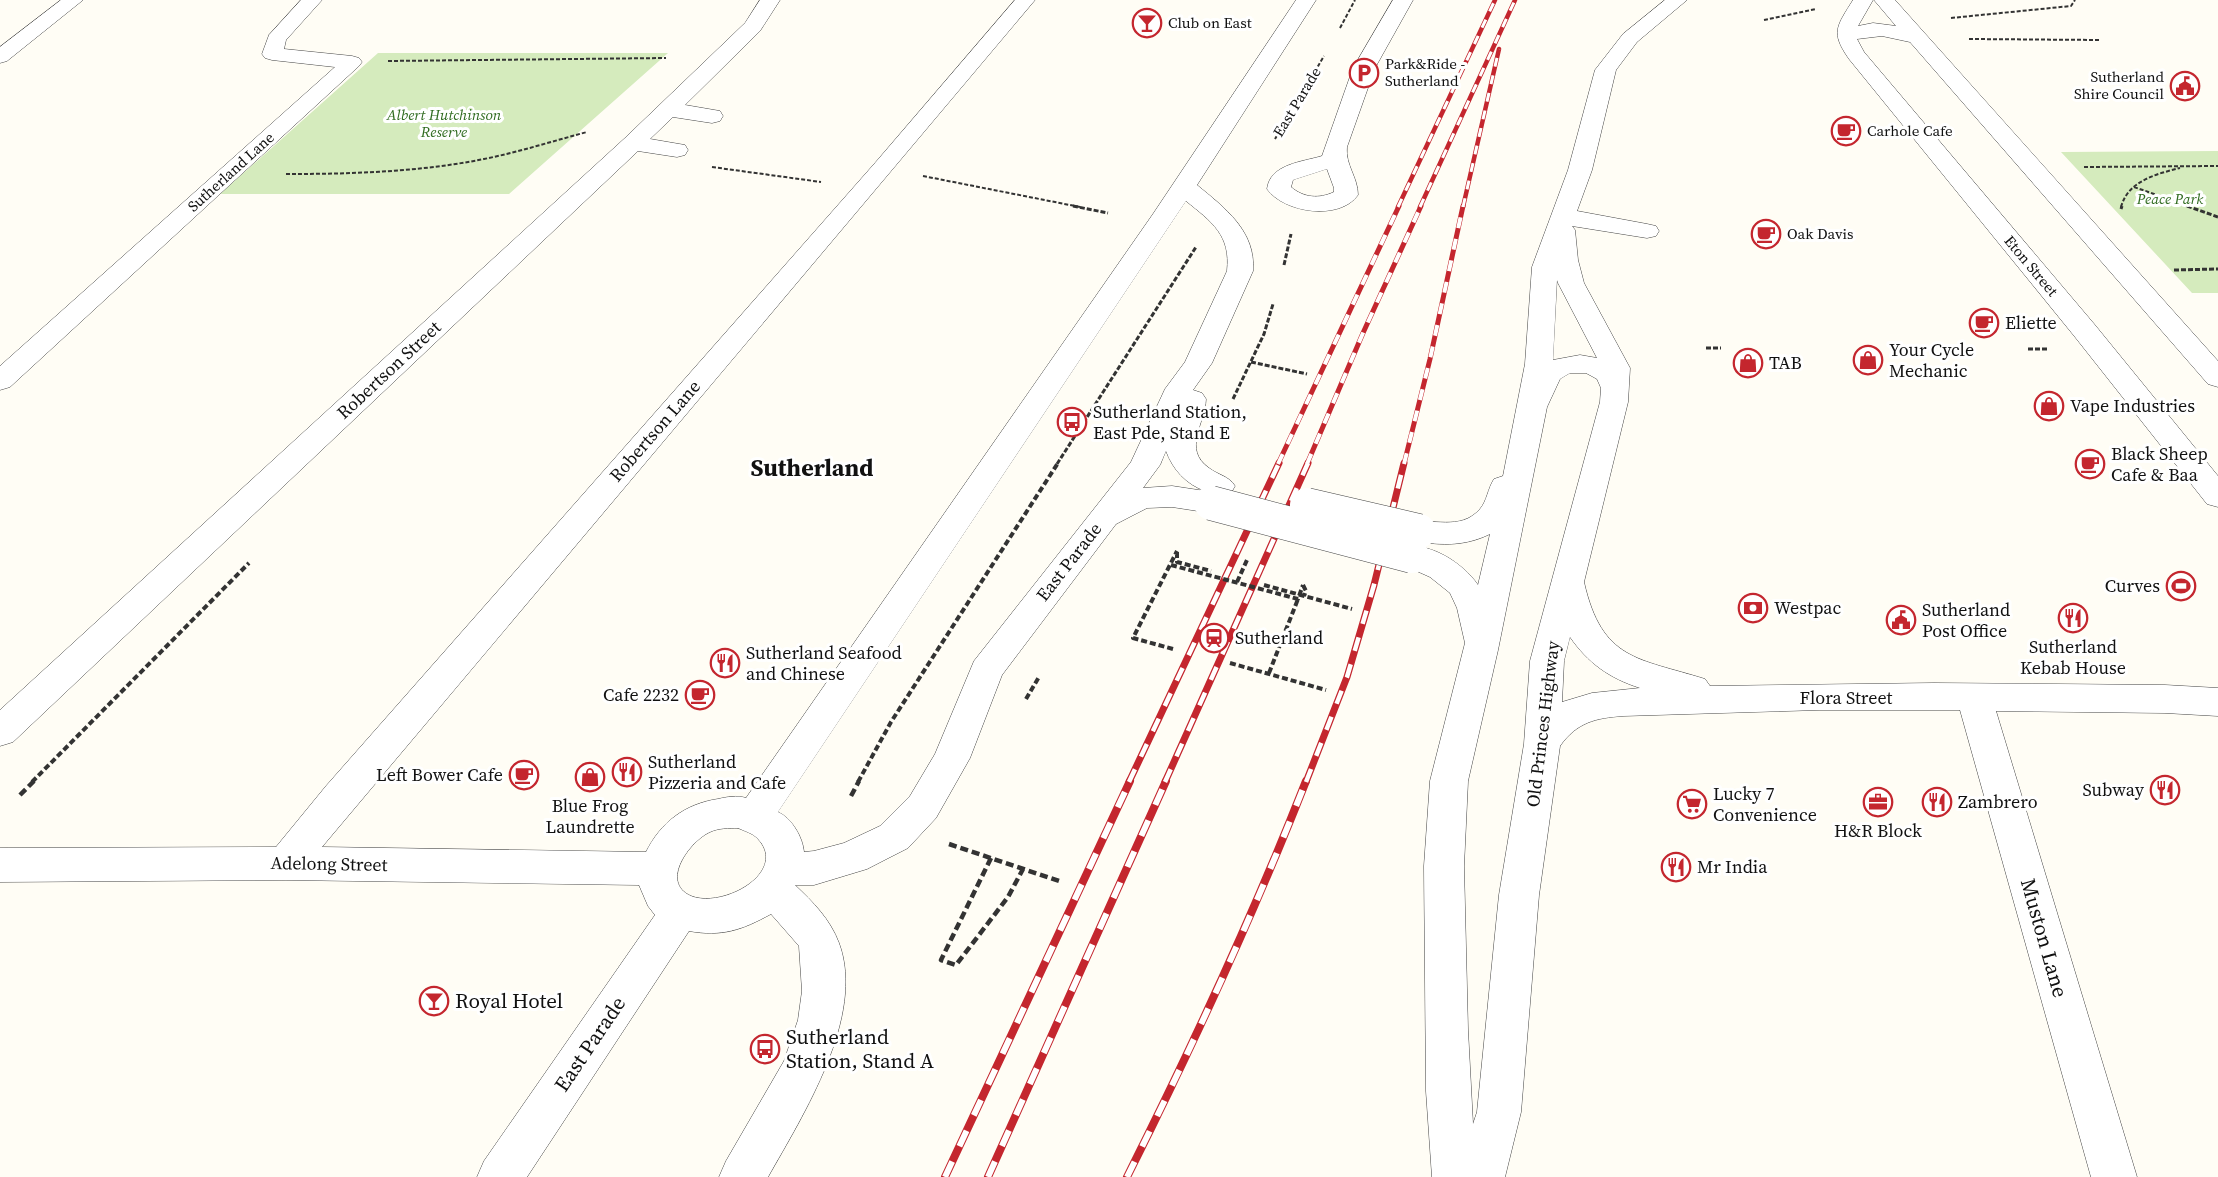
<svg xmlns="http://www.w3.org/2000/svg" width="2218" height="1177" font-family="'Source Serif 4',serif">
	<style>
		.green { fill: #d5ebbd }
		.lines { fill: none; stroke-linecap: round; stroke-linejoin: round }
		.minor-casing { stroke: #444; stroke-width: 1 }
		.path-far3 { stroke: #333; stroke-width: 2; stroke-dasharray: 4 2; stroke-linecap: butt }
		.path-far2 { stroke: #333; stroke-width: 3; stroke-dasharray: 5 2; stroke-linecap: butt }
		.path-far1 { stroke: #333; stroke-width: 4; stroke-dasharray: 6 3; stroke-linecap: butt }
		.path { stroke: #333; stroke-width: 4.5; stroke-dasharray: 8 4; stroke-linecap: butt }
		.minor { fill: #fff; fill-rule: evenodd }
		.rail-far3-casing { stroke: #c4262e; stroke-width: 4.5 }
		.rail-far2-casing { stroke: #c4262e; stroke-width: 5 }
		.rail-far1-casing { stroke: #c4262e; stroke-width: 7 }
		.rail-casing { stroke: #c4262e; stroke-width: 8 }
		.rail-far3 { stroke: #fff; stroke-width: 3; stroke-dasharray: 9; stroke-linecap: butt }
		.rail-far2 { stroke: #fff; stroke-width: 4; stroke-dasharray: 11; stroke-linecap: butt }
		.rail-far1 { stroke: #fff; stroke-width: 4.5; stroke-dasharray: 14; stroke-linecap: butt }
		.rail { stroke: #fff; stroke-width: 6; stroke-dasharray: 17; stroke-linecap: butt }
		.minor-bridge-casing { stroke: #444; stroke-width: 35; stroke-linecap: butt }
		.path-bridge { stroke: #333; stroke-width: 4; stroke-dasharray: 6 3; stroke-linecap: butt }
		.minor-bridge { stroke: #fff; stroke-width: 34 }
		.labels { text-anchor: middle; stroke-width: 6; stroke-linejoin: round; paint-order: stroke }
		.far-poi-label { font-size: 15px; fill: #111; stroke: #fff; text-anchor: start }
		.far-street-label { font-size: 15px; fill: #111; stroke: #fff }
		.far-park-label { font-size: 15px; font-style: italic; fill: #2f6b1f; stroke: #fff }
		.poi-label { font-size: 18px; fill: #111; stroke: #fff; text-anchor: start }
		.street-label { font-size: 18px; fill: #111; stroke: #fff }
		.near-street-label { font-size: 21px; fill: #111; stroke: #fff }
		.near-poi-label { font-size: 21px; fill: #111; stroke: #fff; text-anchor: start }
		.district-label { font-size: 24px; font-weight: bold; fill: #111; stroke: #fff }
	</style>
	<rect width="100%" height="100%" fill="#fffdf5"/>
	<path class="green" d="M 378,53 L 668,53 L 509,194 L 220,194 Z
		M 2218,151 L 2218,293 L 2192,293 L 2061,152 Z"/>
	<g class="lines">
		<g class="minor-casing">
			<path id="minor" d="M 61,0 L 83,0 L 7,61 L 0,63 L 0,47 Z
				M 301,0 L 322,0 L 286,40 L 284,49 L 352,56 L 359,58 L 362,62 L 359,66 L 10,387 L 0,390 L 0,366 L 335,67 L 272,60 L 265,58 L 262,54 L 269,35 Z
				M 760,0 L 780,0 L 760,31 L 685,105 L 720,111 L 723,116 L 720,121 L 712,123 L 673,117 L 650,139 L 685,145 L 688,150 L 685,155 L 677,157 L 638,151 L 13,742 L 0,746 L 0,710 L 625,138 L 745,23 Z
				M 1015,0 L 1035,0 L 322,847 L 646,852 C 661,822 685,804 718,799 C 727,797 737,795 746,798 L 1153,214 L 1296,0 L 1316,0 L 1197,185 C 1225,208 1256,231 1253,271 L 1212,363 L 1193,390 L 1202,393 L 1206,399 C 1205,424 1182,449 1209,468 C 1218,475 1229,476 1235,486 L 1231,493 L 1222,496 L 1227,503 L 1222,510 L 1211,513 L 1172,507 L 1147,508 L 1116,524 L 1002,675 L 970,758 L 936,818 L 908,848 L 867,869 L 814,885 L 795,885 C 813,902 830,919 839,943 C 866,1016 803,1115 768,1177 L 719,1177 L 726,1161 L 784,1061 L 798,1020 L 802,991 L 799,946 L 771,914 C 742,930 722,937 689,931 L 527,1177 L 477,1177 L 484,1161 L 655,915 L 648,906 L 639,885 L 286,880 L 0,882 L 0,848 L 276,847 L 326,786 L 875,163 ZM 1186,201 C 1212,222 1231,235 1227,271 L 1185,362 L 1165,389 L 1131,462 L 974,661 L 935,754 L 910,796 L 880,826 L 844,843 L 814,851 L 804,852 C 803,838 792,818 778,812 ZM 1166,451 C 1173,470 1186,484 1205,491 L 1172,486 L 1143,488 L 1160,465 ZM 738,828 C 744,831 753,833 758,839 C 789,872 723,909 691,896 C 659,882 690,841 710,832 C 718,828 729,828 738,828 Z
				M 1393,0 L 1413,0 L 1375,68 L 1347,147 C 1345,165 1358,177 1358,195 C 1340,221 1284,213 1267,189 C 1270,164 1302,162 1322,156 L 1353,68 ZM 1327,169 L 1334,188 L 1334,192 C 1319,199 1304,198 1291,187 L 1293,180 Z
				M 1665,0 L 1687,0 L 1637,42 L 1616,70 L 1592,170 L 1577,211 L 1647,224 L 1656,226 L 1659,231 L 1656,236 L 1647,238 L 1572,226 L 1575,230 L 1578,260 L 1584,283 L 1630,368 L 1628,402 L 1584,582 C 1602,661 1638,658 1705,679 L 1710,686 L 1934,683 L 2165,685 L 2218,688 L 2218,716 L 2165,713 L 1996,711 L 2137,1177 L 2091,1177 L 1960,710 L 1819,710 L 1623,716 C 1596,718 1577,722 1560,746 L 1539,895 L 1521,1112 L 1505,1177 L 1432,1177 L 1426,1091 L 1424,866 L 1430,781 L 1465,643 L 1457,608 L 1450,593 L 1430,577 L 1401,564 L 1396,556 L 1401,548 C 1428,540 1463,563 1478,585 L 1490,534 C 1464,547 1436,546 1408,539 L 1403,531 L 1408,523 C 1432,517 1460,532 1480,509 C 1487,501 1488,488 1494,479 L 1503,476 L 1525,364 L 1532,267 L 1568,170 L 1595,70 L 1623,34 ZM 1557,280 L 1558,283 L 1597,358 L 1580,355 L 1553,360 ZM 1570,373 L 1586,373 L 1597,379 L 1601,388 L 1600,402 L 1530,661 L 1524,744 L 1499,895 L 1477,1112 L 1473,1124 L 1468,1030 L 1464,866 L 1468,781 L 1498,650 L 1547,407 L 1560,379 ZM 1570,637 C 1588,663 1609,678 1640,688 L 1592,693 L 1562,702 L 1564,661 Z
				M 1853,0 L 1873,0 L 1858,26 L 1873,23 L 1896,26 L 1874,0 L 1895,0 L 2218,361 L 2218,387 L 2208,384 L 1910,42 L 1882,36 L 1857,39 L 1864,52 L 2095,325 L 2218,476 L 2218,507 L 2207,504 L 2075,337 L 1849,59 C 1830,32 1837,26 1853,0 Z"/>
		</g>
		<path class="path-far3" d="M 1951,18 L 2071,6 L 2075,0
			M 1764,20 L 1816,9
			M 1340,28 L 1355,0
			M 1969,39 L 2100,40
			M 388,61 L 666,58
			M 1275,139 L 1324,56
			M 712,167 L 821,182
			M 2084,167 L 2218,166
			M 286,174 C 352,174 419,172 484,159 C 519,152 553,141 587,132
			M 923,176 L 1080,207
			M 2134,187 L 2191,207
			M 2121,207 C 2128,181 2156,174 2180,168"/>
		<path class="path-far2" d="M 1073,206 L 1108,213
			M 2187,206 L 2218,217
			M 2121,209 L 2122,206
			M 1284,265 L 1291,234
			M 2174,270 L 2218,269
			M 1706,348 L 1721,348
			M 2028,349 L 2049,349
			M 1251,362 L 1307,374
			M 1233,399 L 1264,334 L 1273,304
			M 1057,464 L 1196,247"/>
		<path class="path-far1" d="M 1177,552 L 1177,562 L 1211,571
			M 1237,582 L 1247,560
			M 1264,585 L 1352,609
			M 1303,585 L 1306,591 L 1304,596
			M 1173,649 L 1133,638 L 1177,551
			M 1230,663 L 1326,690
			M 1269,673 L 1298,599
			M 1026,699 L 1039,677
			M 32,782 L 249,563
			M 858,782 L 891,722 L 1058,463"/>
		<path class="path" d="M 20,795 L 34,781
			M 851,796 L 859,781
			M 949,844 L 1062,882
			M 991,858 L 941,960 L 956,965 L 1008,897 L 1023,869"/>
		<use href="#minor" class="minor"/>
		<g class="rail-far3-casing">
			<path id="rail-far3" d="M 1398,207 L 1495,0
				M 1420,207 L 1515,0
				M 1463,207 L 1499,49"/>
		</g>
		<g class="rail-far2-casing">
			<path id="rail-far2" d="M 1278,464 L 1399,206
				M 1307,464 L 1363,333 L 1421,206
				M 1404,464 L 1430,359 L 1463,206"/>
		</g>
		<g class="rail-far1-casing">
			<path id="rail-far1" d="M 1129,782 L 1279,463
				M 1165,782 L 1308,463
				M 1306,782 L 1347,677 L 1374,585 L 1404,463"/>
		</g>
		<g class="rail-casing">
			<path id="rail" d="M 945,1177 L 1130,781
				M 988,1177 L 1166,781
				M 1127,1177 C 1192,1047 1253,916 1306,781"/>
		</g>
		<use href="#rail-far3" class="rail-far3"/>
		<use href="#rail-far2" class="rail-far2"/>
		<use href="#rail-far1" class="rail-far1"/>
		<use href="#rail" class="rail"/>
		<g class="minor-bridge-casing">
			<path id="minor-bridge" d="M 1211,503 L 1412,556
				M 1307,505 L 1419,531"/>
		</g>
		<path class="path-bridge" d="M 1171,565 L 1298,599 L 1303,585"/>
		<use href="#minor-bridge" class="minor-bridge"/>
	</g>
	<defs>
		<g id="bar-ring" transform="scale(1.5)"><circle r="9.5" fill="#fff" stroke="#c4262e" stroke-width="1.5"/><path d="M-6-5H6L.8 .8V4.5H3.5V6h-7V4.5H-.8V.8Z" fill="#c4262e"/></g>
		<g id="parking-ring" transform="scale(1.5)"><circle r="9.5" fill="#fff" stroke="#c4262e" stroke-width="1.5"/><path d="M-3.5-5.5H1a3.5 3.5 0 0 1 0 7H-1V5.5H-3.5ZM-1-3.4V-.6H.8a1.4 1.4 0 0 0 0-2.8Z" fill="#c4262e"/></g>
		<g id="civic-ring" transform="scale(1.5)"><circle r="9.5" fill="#fff" stroke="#c4262e" stroke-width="1.5"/><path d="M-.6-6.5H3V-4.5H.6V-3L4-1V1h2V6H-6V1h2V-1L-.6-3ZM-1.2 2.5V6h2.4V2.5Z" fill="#c4262e"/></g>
		<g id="cafe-ring" transform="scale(1.5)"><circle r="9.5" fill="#fff" stroke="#c4262e" stroke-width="1.5"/><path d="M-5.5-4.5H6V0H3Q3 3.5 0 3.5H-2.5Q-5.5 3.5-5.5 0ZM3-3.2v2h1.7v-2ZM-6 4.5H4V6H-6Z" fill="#c4262e"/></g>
		<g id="shop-ring" transform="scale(1.5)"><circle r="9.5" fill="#fff" stroke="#c4262e" stroke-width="1.5"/><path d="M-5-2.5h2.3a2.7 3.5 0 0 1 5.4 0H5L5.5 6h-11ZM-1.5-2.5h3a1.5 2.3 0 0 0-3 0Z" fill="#c4262e"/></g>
		<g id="bus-ring" transform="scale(1.5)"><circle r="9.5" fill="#fff" stroke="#c4262e" stroke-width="1.5"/><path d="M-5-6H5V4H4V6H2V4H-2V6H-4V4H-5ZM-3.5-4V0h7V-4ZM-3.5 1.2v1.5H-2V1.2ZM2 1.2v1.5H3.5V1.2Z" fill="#c4262e"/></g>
		<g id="stadium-ring" transform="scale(1.5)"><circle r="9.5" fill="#fff" stroke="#c4262e" stroke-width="1.5"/><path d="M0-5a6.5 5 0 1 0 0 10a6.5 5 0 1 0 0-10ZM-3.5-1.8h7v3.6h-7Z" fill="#c4262e"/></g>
		<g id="bank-ring" transform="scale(1.5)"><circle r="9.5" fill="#fff" stroke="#c4262e" stroke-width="1.5"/><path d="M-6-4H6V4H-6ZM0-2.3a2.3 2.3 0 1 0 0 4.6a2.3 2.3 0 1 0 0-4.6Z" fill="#c4262e"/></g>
		<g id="restaurant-ring" transform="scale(1.5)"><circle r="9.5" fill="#fff" stroke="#c4262e" stroke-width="1.5"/><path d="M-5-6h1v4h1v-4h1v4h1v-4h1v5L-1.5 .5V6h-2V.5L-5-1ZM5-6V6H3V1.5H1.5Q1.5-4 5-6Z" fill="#c4262e"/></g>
		<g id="station-ring" transform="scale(1.5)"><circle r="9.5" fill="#fff" stroke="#c4262e" stroke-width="1.5"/><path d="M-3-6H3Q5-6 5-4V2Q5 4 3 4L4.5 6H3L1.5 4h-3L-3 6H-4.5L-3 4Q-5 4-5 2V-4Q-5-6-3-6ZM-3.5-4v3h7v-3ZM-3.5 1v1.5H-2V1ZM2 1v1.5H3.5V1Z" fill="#c4262e"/></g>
		<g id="office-ring" transform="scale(1.5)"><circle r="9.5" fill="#fff" stroke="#c4262e" stroke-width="1.5"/><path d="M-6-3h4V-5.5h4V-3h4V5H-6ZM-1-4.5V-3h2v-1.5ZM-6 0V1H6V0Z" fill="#c4262e"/></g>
		<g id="supermarket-ring" transform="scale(1.5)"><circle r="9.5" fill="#fff" stroke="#c4262e" stroke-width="1.5"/><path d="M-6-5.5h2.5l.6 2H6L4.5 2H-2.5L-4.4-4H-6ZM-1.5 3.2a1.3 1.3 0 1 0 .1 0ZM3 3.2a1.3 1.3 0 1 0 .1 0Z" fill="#c4262e"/></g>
	</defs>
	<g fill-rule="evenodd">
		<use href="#bar-ring" x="1147" y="23"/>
		<use href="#parking-ring" x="1364" y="73"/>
		<use href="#civic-ring" x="2185" y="86"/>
		<use href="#cafe-ring" x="1846" y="131"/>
		<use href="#cafe-ring" x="1766" y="234"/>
		<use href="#cafe-ring" x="1984" y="323"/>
		<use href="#shop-ring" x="1868" y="360"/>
		<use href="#shop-ring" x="1748" y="363"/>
		<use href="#shop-ring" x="2049" y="406"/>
		<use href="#bus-ring" x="1072" y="422"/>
		<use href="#cafe-ring" x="2090" y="464"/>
		<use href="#stadium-ring" x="2181" y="586"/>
		<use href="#bank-ring" x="1753" y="608"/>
		<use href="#restaurant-ring" x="2073" y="618"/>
		<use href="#civic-ring" x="1901" y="620"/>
		<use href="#station-ring" x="1214" y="638"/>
		<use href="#restaurant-ring" x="725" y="663"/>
		<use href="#cafe-ring" x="700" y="695"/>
		<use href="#restaurant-ring" x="627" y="772"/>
		<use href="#cafe-ring" x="524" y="775"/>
		<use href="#shop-ring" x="590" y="777"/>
		<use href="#restaurant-ring" x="2165" y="790"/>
		<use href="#office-ring" x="1878" y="802"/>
		<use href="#restaurant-ring" x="1937" y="802"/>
		<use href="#supermarket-ring" x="1692" y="804"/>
		<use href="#restaurant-ring" x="1676" y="867"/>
		<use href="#bar-ring" x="434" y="1001"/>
		<use href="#bus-ring" x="765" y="1049"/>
	</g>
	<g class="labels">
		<g class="far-poi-label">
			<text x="1168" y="28">Club on East</text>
			<text x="1385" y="69">Park&amp;Ride -<tspan x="1385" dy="17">Sutherland</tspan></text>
			<text x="2164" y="82" text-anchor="end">Sutherland<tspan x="2164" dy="17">Shire Council</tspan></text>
			<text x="1867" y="136">Carhole Cafe</text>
			<text x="1787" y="239">Oak Davis</text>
		</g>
		<g class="far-street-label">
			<text transform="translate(1297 102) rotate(-59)" y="5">East Parade</text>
			<text transform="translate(231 172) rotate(-42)" y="5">Sutherland Lane</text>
			<text transform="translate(2031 266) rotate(50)" y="5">Eton Street</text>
		</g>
		<g class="far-park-label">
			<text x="444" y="120">Albert Hutchinson<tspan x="444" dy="17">Reserve</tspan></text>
			<text x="2170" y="204">Peace Park</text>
		</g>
		<g class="poi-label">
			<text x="2005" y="329">Eliette</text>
			<text x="1889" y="356">Your Cycle<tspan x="1889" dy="21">Mechanic</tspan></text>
			<text x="1769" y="369">TAB</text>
			<text x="2070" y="412">Vape Industries</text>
			<text x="1093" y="418">Sutherland Station,<tspan x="1093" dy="21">East Pde, Stand E</tspan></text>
			<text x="2111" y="460">Black Sheep<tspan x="2111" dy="21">Cafe &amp; Baa</tspan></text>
			<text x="2160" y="592" text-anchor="end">Curves</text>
			<text x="1774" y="614">Westpac</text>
			<text x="1922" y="616">Sutherland<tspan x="1922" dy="21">Post Office</tspan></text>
			<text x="1235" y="644">Sutherland</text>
			<text x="2073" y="653" text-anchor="middle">Sutherland<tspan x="2073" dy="21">Kebab House</tspan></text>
			<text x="746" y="659">Sutherland Seafood<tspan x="746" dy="21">and Chinese</tspan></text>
			<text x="679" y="701" text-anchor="end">Cafe 2232</text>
			<text x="648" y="768">Sutherland<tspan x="648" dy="21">Pizzeria and Cafe</tspan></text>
			<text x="503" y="781" text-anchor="end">Left Bower Cafe</text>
			<text x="2144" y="796" text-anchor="end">Subway</text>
			<text x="1713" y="800">Lucky 7<tspan x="1713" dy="21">Convenience</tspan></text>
			<text x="1958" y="808">Zambrero</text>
			<text x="590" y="812" text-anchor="middle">Blue Frog<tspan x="590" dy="21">Laundrette</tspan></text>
			<text x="1878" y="837" text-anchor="middle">H&amp;R Block</text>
			<text x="1697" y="873">Mr India</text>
		</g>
		<g class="street-label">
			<text transform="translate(389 370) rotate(-43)" y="6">Robertson Street</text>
			<text transform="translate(655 431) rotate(-49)" y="6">Robertson Lane</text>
			<text transform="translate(1069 562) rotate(-52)" y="6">East Parade</text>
			<text x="1846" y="704">Flora Street</text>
			<text transform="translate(1543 724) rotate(-83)" y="6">Old Princes Highway</text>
			<text transform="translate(329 864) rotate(1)" y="6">Adelong Street</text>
		</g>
		<g class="near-street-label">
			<text transform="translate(2044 938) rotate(74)" y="7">Muston Lane</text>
			<text transform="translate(590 1044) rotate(-56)" y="7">East Parade</text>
		</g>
		<g class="near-poi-label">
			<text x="455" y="1008">Royal Hotel</text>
			<text x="786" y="1044">Sutherland<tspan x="786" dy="24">Station, Stand A</tspan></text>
		</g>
		<g class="district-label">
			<text x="812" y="476">Sutherland</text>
		</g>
	</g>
</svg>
